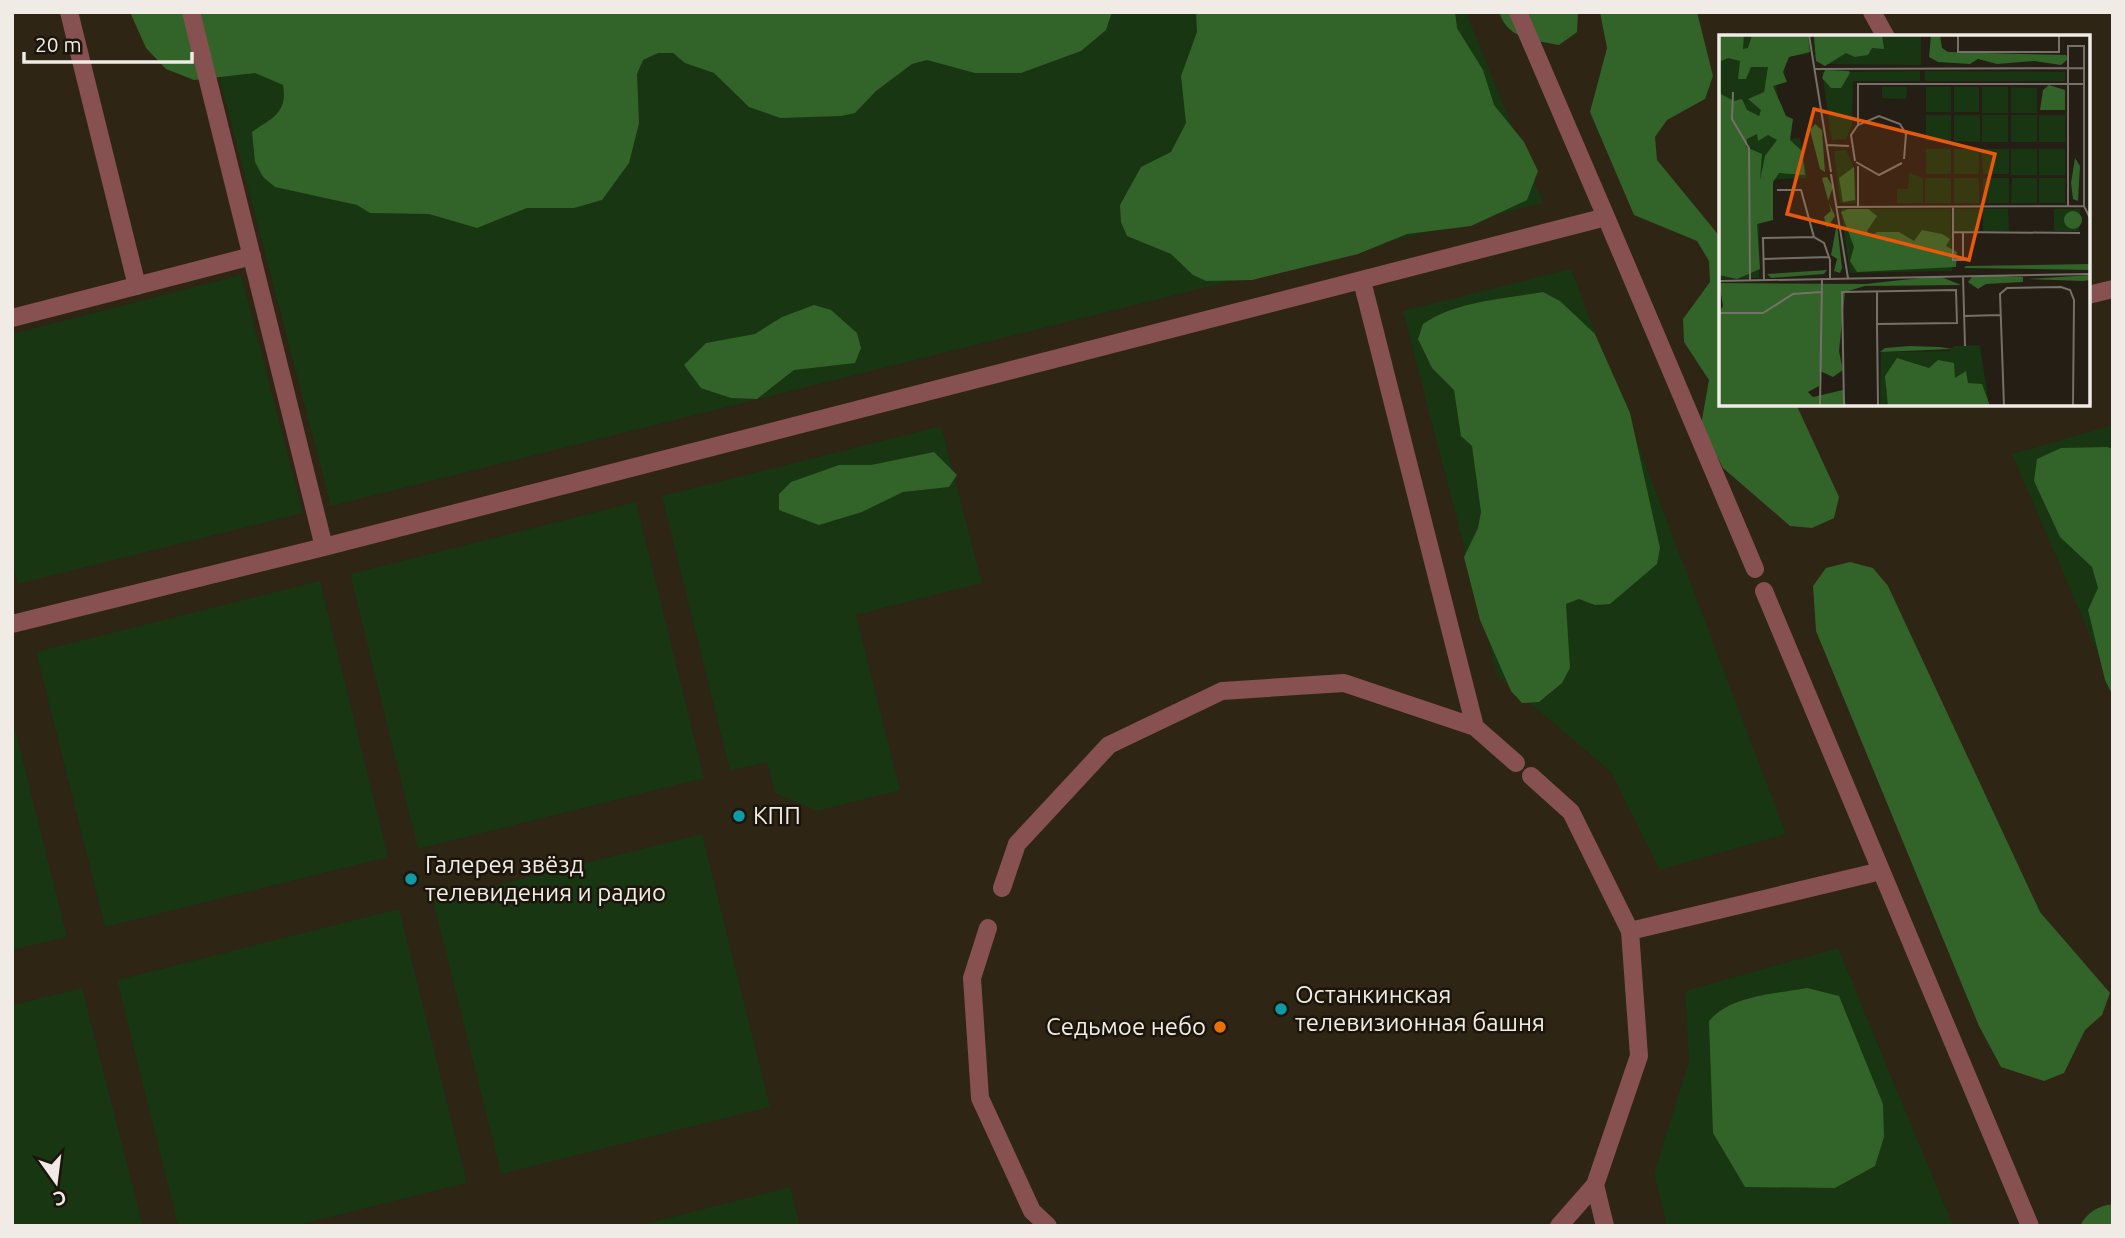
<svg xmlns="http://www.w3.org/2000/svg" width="2125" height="1238" font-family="Ubuntu,sans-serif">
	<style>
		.built { fill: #2e2514; fill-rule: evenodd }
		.green { fill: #183611 }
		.forest { fill: #326328 }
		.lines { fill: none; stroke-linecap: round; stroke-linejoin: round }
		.lane { stroke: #875051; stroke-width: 18 }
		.culture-dot { fill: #0f9aa8; stroke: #1b150b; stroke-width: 2.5 }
		.food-dot { fill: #e8710a; stroke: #1b150b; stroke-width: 2.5 }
		.labels { text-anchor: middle; stroke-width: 5; stroke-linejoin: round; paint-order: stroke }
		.poi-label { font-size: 24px; fill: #f0ece5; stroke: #1b150b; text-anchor: start }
		.inset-road { fill: none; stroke: #767068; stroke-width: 2 }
		.view { fill: #e8590c; fill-opacity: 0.15; stroke: #e8590c; stroke-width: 3.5 }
		.inset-edge { fill: none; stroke: #f0ece5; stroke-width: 3.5 }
	</style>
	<rect width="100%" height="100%" fill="#241e14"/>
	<path class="built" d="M 12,12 L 2113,12 L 2113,1226 L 12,1226 ZM 1721,37 L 2088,37 L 2088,404 L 1721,404 Z"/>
	<path class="green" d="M 202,12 L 1466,12 L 1543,203 L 331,506 Z
		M 1571,269 L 1786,834 L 1660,870 L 1611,772 L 1497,675 L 1403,311 Z
		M 241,275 L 303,513 L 18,584 L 12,560 L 12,334 Z
		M 2113,425 L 2113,689 L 2012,454 Z
		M 941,426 L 982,583 L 856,615 L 900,790 L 817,811 L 775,793 L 767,762 L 730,771 L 662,496 Z
		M 636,502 L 704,778 L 418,849 L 350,574 Z
		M 320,581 L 388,857 L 105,927 L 36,652 Z
		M 12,717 L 67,937 L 12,950 Z
		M 702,834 L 770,1107 L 501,1174 L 433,901 Z
		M 399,909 L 467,1183 L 295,1226 L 178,1226 L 117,980 Z
		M 1838,948 L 1953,1226 L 1667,1226 L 1654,1173 L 1689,1061 L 1685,991 Z
		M 82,988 L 143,1226 L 12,1226 L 12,1005 Z
		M 790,1187 L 800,1226 L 637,1226 Z"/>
	<path class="forest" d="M 130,12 L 1112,12 L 1106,30 L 1081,51 L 1021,73 L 975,73 L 927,60 L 912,64 L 876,91 L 855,113 L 841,116 L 780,118 L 749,107 L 714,73 L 685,63 L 673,53 L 658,53 L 643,60 L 637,74 L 639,123 L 629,163 L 602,200 L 574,208 L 527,208 L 477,228 L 429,214 L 370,213 L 357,205 L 275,187 L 263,177 L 255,162 L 252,132 C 272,118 288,113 283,85 L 255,73 L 194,80 L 166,69 L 146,48 Z
		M 1196,12 L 1455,12 L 1457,28 L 1483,70 L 1494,105 L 1524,142 L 1538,171 L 1527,200 L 1471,226 L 1407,234 L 1358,254 L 1252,280 L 1206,281 L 1193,275 L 1171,254 L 1127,236 L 1121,222 L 1120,205 L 1141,167 L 1171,152 L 1186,123 L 1181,76 L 1197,32 Z
		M 1499,12 L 1578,12 L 1577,32 L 1559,45 C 1534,40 1508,40 1499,12 Z
		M 1600,12 L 1697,12 L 1713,76 L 1705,99 L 1667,120 L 1655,137 L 1657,160 L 1721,238 L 1721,404 L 1796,404 L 1839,497 L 1834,518 L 1812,528 L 1790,526 L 1723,468 L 1701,425 L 1709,380 L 1684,342 L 1683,319 L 1710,282 L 1709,261 L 1697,241 L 1634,215 L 1590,112 L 1607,48 Z
		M 1543,292 L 1560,301 L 1595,334 L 1630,413 L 1660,548 L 1657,564 L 1610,604 L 1595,605 L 1579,599 L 1566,604 L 1570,668 L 1562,683 L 1539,702 L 1522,703 L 1511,691 L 1480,620 L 1464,557 L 1478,528 L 1481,512 L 1472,446 L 1461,436 L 1454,390 L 1432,368 L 1418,339 L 1423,324 C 1456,301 1504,299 1543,292 Z
		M 814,305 L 831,310 L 857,333 L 861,348 L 855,363 L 794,370 L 757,399 L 731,398 L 701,388 L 684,365 L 706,343 L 755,334 L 782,317 Z
		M 2107,447 L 2113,449 L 2113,696 L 2105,680 L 2088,610 L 2098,588 L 2092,567 L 2060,537 L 2034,481 L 2037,459 L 2061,448 Z
		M 934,452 L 957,475 L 949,487 L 903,492 L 862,512 L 819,525 L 779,510 L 779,494 L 791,482 L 839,465 L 871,465 Z
		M 1850,562 L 1873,568 L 1888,586 L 2040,912 L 2110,993 L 2102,1015 L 2085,1030 L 2064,1073 L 2044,1081 L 2001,1067 L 1979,1026 L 1816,631 L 1813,586 L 1826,568 Z
		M 1807,988 L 1839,996 L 1883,1104 L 1884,1137 L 1875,1166 L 1835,1188 L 1745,1187 L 1713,1133 L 1709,1021 C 1731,995 1775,994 1807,988 Z
		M 2113,1204 L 2113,1226 L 2080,1226 C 2087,1212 2098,1206 2113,1204 Z"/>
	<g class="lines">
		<path class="lane" d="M 69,12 L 137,286
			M 191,12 L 324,547
			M 1518,12 L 1606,217 L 1755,569
			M 1872,12 L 1886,37
			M 1362,281 L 1475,727
			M 2088,295 L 2113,289
			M 12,318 L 252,256
			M 1764,591 L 2030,1226
			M 12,624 L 324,547 L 1606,217
			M 1531,776 L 1571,812 L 1630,931 L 1639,1056 L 1595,1185 L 1559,1226
			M 1002,888 L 1017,844 L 1109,745 L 1222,691 L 1344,683 L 1475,727 L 1516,763
			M 988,928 L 972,978 L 980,1098 L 1032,1211 L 1048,1226
			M 1630,931 L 1881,871
			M 1595,1185 L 1605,1226"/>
	</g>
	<g class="culture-dot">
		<circle cx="739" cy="816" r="7"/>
		<circle cx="411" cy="879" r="7"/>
		<circle cx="1281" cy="1009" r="7"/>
	</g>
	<circle class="food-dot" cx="1220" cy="1027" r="7"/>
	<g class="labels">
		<g class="poi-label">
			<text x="753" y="824">КПП</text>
			<text x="425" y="873">Галерея звёзд<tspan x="425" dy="28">телевидения и радио</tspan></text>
			<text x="1295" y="1003">Останкинская<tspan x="1295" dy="28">телевизионная башня</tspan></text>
			<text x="1206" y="1035" text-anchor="end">Седьмое небо</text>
		</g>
	</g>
	<g transform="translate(1719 35)">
		<rect width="371" height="371" fill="#241e14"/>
		<path d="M 0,0 L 87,0 L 90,19 L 64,22 L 66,39 L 56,42 L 65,104 L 81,103 L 88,143 L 40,145 L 40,243 L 0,244 ZM 93,0 L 202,0 L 202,30 L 103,29 L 96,22 ZM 201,36 L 201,46 L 134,46 L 133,89 L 127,104 L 113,105 L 103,37 ZM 206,36 L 346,37 L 346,46 L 206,46 ZM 163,52 L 188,52 L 187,64 L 163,63 ZM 207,52 L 232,52 L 232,77 L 207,77 ZM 235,52 L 260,52 L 260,77 L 235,77 ZM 263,52 L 289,52 L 289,78 L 263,78 ZM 292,52 L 318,53 L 318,78 L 292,78 ZM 207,80 L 232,80 L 232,106 L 207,106 ZM 235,80 L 261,80 L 261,107 L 235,106 ZM 263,80 L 289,80 L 289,107 L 263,107 ZM 292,80 L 318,80 L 318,107 L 292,107 ZM 320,80 L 346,80 L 346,107 L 320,107 ZM 207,114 L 232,114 L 232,139 L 207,139 ZM 235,114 L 260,114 L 260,139 L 235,139 ZM 263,114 L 290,114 L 290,139 L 264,139 ZM 292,114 L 318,114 L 318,140 L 292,140 ZM 320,114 L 346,114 L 346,140 L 320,140 ZM 127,115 L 136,135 L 137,168 L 121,168 L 115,116 ZM 190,138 L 204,143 L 204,168 L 178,168 L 178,154 L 189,154 ZM 206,143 L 232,143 L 232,168 L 206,168 ZM 235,143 L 260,143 L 260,168 L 235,168 ZM 264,143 L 290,143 L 290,168 L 264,168 ZM 293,143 L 318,143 L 318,168 L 292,168 ZM 320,143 L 346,143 L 346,168 L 320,168 ZM 122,174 L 232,174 L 233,236 L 131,238 ZM 235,174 L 260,174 L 261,196 L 235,196 ZM 264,174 L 289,174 L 290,196 L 264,196 ZM 335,174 L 361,174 L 360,196 L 335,196 ZM 261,310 L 270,371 L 161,371 L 162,317 L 231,316 L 235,311 Z" fill="#183611"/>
		<path d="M 0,0 L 25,0 L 24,14 L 29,13 L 33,0 L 89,0 L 91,17 L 70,22 L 64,37 L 68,47 L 54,51 L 67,81 L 74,84 L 71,105 L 83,116 L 86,140 L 60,138 L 54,147 L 54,185 L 38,189 L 41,234 L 18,244 L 0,240 L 0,58 L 15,66 L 23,64 L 28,75 L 40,81 L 42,75 L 29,64 L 45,57 L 49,32 L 32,32 L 27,44 L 19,44 L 21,26 L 9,23 L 0,27 ZM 38,99 L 39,106 L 49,100 L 58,105 L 46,121 L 41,145 L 43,119 L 27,112 L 28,104 ZM 95,0 L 163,0 L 165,14 L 153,13 L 149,20 L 136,22 L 127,18 L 106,31 L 97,26 ZM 212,0 L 221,0 L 223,13 L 229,17 L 347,20 L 349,24 L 342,30 L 315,26 L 278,29 L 259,24 L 251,29 L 219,27 L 210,22 ZM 106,35 L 130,36 L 131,38 L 122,53 L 112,53 L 103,43 ZM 330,50 L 346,55 L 346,75 L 321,75 L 324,55 ZM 96,89 L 103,95 L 106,137 L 101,134 L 91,95 ZM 356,123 L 361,131 L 359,166 L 354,164 L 352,148 ZM 135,132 L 136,165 L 124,167 L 120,143 ZM 108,142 L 114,152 L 109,166 L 116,181 L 108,193 L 105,182 L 112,176 L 103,143 ZM 129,174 L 149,174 L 158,181 L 148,196 L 152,202 L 158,197 L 180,197 L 195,206 L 203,195 L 223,199 L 231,204 L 227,211 L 238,217 L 237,232 L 138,237 L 131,226 L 135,212 L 122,177 ZM345 185a9 9 0 1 1 18 0a9 9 0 1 1-18 0ZM 118,188 L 123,233 L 121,238 L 115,236 L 118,224 L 112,220 ZM 371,229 L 371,235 L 245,233 L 247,231 ZM 108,235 L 105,239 L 52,243 L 48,239 ZM 371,240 L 371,245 L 364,246 L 308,244 ZM 220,241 L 242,250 L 146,251 L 126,257 L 120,316 L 124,335 L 114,342 L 101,336 L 100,351 L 89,357 L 94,362 L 124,355 L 127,371 L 0,371 L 0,277 L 4,271 L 0,248 L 146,249 ZM 282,241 L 304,242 L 304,247 L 267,249 L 259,254 L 249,247 L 253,242 ZM 191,311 L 221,312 L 234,314 L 161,317 L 166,313 ZM 178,323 L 210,333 L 219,325 L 235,328 L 236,343 L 247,336 L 249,348 L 263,349 L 271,371 L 169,371 L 166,341 Z" fill="#326328" fill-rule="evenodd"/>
		<path class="inset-road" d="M 90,0 L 112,137M 239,0 L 239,17 L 340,17 L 340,0M 96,34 L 365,33M 14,57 L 13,84 L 30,113 L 31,245M 139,90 L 139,49 L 365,49M 108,110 L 130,111M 136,126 L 132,100 L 139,90 L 160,81 L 181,89 L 187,99 L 185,124M 137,127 L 160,140 L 183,128M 139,131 L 139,172M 112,139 L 129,243M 58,155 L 82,155 L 95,202 L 105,208 L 111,225 L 111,243M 234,171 L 234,225 L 244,225 L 244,197M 349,171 L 349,11 L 365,11 L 365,171 L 371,183M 117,172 L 365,171M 234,197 L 361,198M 44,224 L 110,222M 244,241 L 246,311M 45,245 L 44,203 L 95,202M 0,246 L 371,239M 158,256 L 158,289M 0,278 L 44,278 L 74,259 L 102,257M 246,281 L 281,280M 101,371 L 103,243M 125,371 L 123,257 L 237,255 L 238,288 L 158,289 L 159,371M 285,371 L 281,259 L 288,253 L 342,252 L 351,255 L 355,265 L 354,371"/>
		<path class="view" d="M 95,74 L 276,119 L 250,225 L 68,179 Z"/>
		<rect width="371" height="371" class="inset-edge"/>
	</g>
	<rect width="2125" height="1238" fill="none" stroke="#f0ece5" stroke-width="28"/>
	<g transform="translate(56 1182) rotate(166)" stroke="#1b150b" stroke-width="5" paint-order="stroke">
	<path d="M0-5L12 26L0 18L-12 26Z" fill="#f0ece5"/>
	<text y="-10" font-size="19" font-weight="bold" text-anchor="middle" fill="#f0ece5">С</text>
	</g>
	<path d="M24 52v10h168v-10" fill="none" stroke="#f0ece5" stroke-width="3.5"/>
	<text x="35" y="52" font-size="21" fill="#f0ece5" stroke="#1b150b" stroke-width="5" paint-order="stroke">20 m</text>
</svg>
